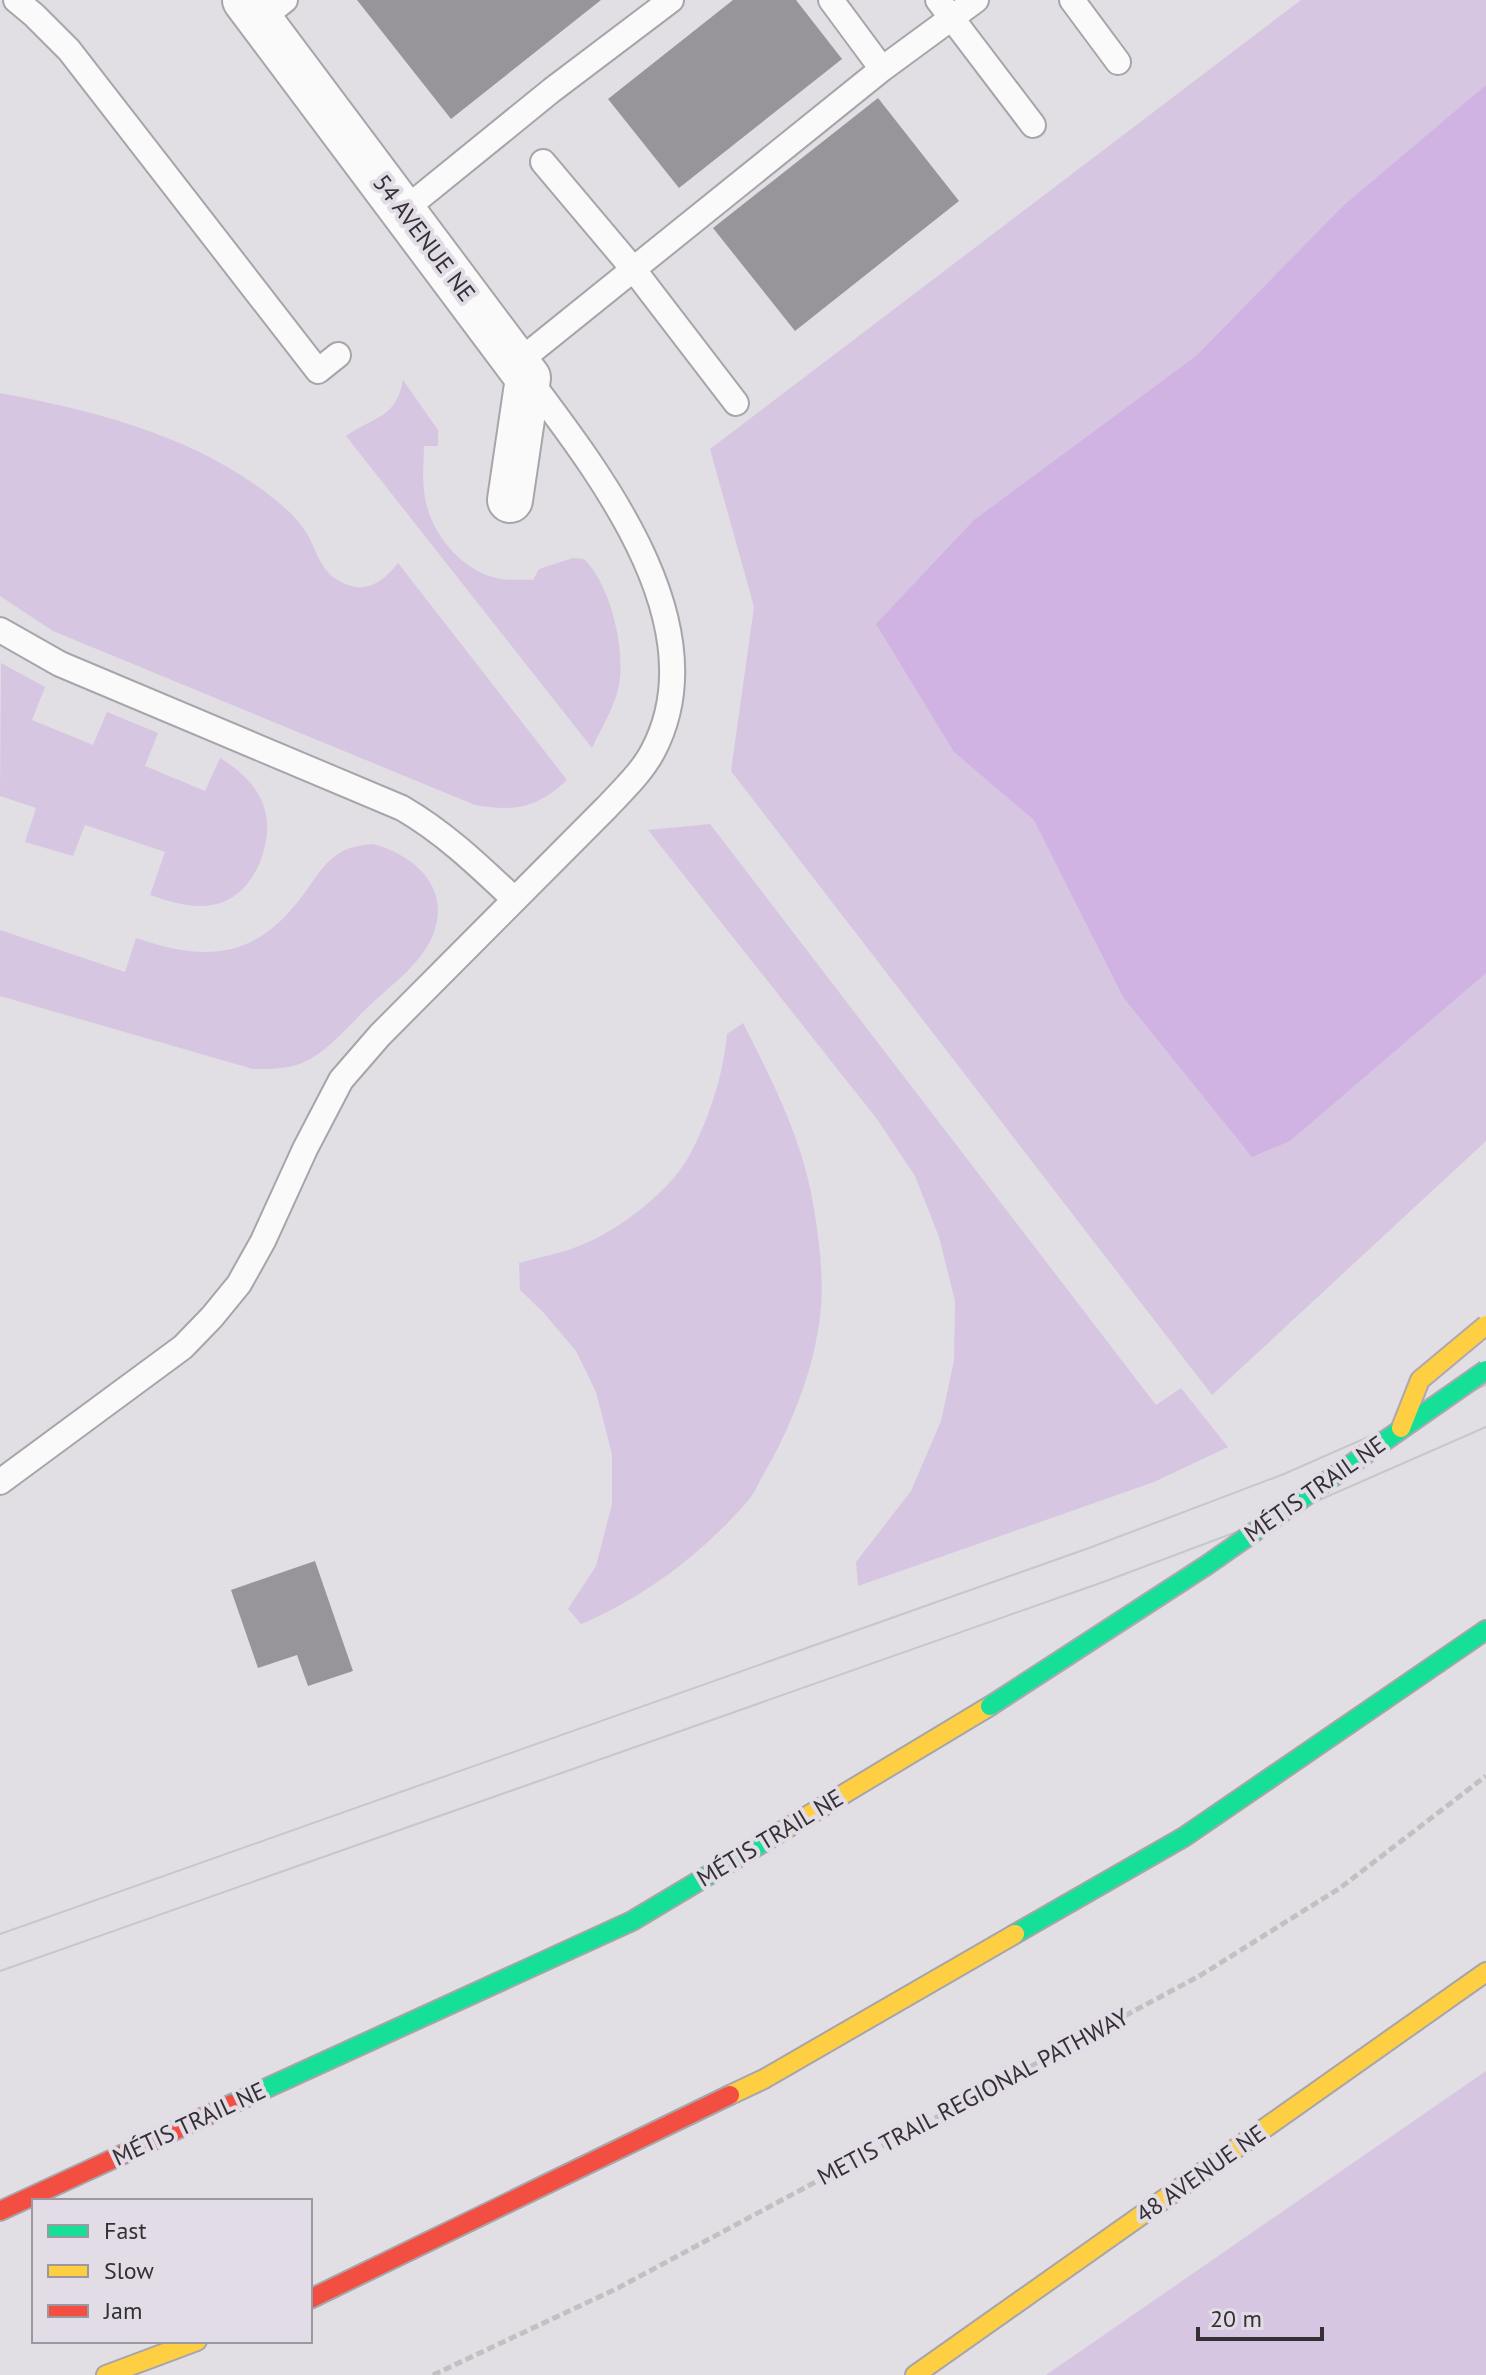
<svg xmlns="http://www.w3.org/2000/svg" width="1486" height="2375" font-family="'PT Sans',sans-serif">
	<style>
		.green { fill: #d7c6e2 }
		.water { fill: #d0b3e3 }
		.building { fill: #979599 }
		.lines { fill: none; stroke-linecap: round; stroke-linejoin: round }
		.lane-casing { stroke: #a7a5a9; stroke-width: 28 }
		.street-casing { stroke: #a7a5a9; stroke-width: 48 }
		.fast-casing { stroke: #a7a5a9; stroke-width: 22 }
		.slow-casing { stroke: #a7a5a9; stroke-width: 22 }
		.jam-casing { stroke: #a7a5a9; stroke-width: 22 }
		.path { stroke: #c2c1c2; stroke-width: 5; stroke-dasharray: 8 4; stroke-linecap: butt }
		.lane { stroke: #fafafb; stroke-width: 24 }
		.street { stroke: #fafafb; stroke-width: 44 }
		.fast { stroke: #16e098; stroke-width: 18 }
		.slow { stroke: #ffcf43; stroke-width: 18 }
		.jam { stroke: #f24e42; stroke-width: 18 }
		.tram { stroke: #c8c7c8; stroke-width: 2 }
		.fast-bridge-casing { stroke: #aea7b2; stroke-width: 22; stroke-linecap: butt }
		.slow-bridge-casing { stroke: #aea7b2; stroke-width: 22; stroke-linecap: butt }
		.fast-bridge { stroke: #16e098; stroke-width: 18 }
		.slow-bridge { stroke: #ffcf43; stroke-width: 18 }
		.labels { text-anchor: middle; stroke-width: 8; stroke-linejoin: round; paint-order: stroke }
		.street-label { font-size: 24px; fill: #333134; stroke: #e2dce6 }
	</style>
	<rect width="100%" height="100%" fill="#e1dee4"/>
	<path class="green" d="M 1301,0 L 1486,0 L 1486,1141 L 1212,1395 L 731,771 L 754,607 L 710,449 Z
		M 403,380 L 438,430 L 438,446 L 424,446 C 424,460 422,476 424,490 C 427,528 458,569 496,578 C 507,581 521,579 533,580 L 539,569 L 573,558 L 584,559 C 611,585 627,653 618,690 C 613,709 601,729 592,748 L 346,436 C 374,416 396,419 403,380 Z
		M 0,393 C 101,412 208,439 287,510 C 295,517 305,529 310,539 C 318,556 323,573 341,582 C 365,595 383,582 398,563 L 567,780 C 537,808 515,812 475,805 L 53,631 L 0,596 Z
		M 1,663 L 45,687 L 32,720 L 93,745 L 107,712 L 158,733 L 145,766 L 205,791 L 220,758 C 261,783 278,815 260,862 C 253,879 241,895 223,902 C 200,911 173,903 150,895 L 165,852 L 85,825 L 73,856 L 25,842 L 36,808 L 0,796 Z
		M 710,824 L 1156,1405 L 1181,1388 L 1228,1447 L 1154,1482 L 858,1586 L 856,1562 L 911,1491 L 941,1421 L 954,1361 L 955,1301 L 939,1237 L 915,1176 L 877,1119 L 648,830 Z
		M 373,844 C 421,857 456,895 428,945 C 414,969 388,988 368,1007 C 348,1026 328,1052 302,1063 C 287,1069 269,1069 253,1069 L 0,996 L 0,930 L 125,972 L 136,938 C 200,960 250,961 296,904 C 322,873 326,847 373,844 Z
		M 743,1023 C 773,1082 804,1143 814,1209 C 820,1246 825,1287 819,1324 C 811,1378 789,1431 762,1477 C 757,1486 753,1496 746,1503 C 701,1554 644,1598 581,1624 L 568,1609 L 596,1566 L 612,1504 L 612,1454 L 596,1392 L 576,1351 L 543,1312 L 520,1290 L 519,1263 C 539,1257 560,1254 579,1246 C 616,1232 668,1193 688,1158 C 709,1120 723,1076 727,1034 Z
		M 1486,2071 L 1486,2375 L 1046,2375 Z"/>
	<path class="water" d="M 1486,85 L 1486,973 L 1290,1141 L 1252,1157 L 1123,997 L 1034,820 L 954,752 L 876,624 L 974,520 L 1196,356 L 1343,206 Z"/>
	<path class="building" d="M 357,0 L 601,0 L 451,119 Z
		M 733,0 L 796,0 L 842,59 L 679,188 L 608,99 Z
		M 878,98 L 959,201 L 795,331 L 713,228 Z
		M 315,1561 L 353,1671 L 308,1686 L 297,1655 L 258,1668 L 231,1590 Z"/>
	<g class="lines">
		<g class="lane-casing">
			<path id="lane" d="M 16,0 L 34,15 L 69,50 L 318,371 L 338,355
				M 831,0 L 882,69
				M 938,0 L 1033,125
				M 1072,0 L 1118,62
				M 260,20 L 285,0
				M 543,162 L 634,270 L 736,403
				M 403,211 L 552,90 L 671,0
				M 517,363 L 882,69 L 976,0
				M 0,630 L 60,664 L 402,808 C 445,833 478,865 514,899
				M 0,1482 L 183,1347 L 212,1317 L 239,1284 L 263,1241 L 305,1149 L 341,1080 L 380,1035 L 607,807 C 623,790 642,772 653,751 C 719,626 600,474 528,378"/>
		</g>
		<g class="street-casing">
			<path id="street" d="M 245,0 L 528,378 L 510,500"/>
		</g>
		<g class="fast-casing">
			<path id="fast" d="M 1015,1934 L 1184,1837 L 1486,1630
				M 232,2104 L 632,1921 L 779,1833"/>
		</g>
		<g class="slow-casing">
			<path id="slow" d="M 779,1833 L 990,1706
				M 730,2095 L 764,2079 L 1015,1934
				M 106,2375 L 197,2341
				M 915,2375 L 1486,1972"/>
		</g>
		<g class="jam-casing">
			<path id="jam" d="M 0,2211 L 232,2104
				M 310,2299 L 730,2095"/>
		</g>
		<path class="path" d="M 433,2375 L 618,2288 L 1201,1975 L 1340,1888 L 1486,1776"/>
		<use href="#lane" class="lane"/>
		<use href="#street" class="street"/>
		<use href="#fast" class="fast"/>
		<use href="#slow" class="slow"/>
		<use href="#jam" class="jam"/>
		<path class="tram" d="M 0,1934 L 1089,1548 L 1284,1474 L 1486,1385
			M 0,1971 L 1106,1581 L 1308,1505 L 1486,1427"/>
		<g class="fast-bridge-casing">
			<path id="fast-bridge" d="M 990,1706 L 1207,1565 L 1486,1370"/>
		</g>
		<g class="slow-bridge-casing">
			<path id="slow-bridge" d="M 1401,1428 L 1420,1380 L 1486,1325"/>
		</g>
		<use href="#fast-bridge" class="fast-bridge"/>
		<use href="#slow-bridge" class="slow-bridge"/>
	</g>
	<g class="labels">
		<g class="street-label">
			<text transform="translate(424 238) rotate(53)" y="8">54 AVENUE NE</text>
			<text transform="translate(1315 1489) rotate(-35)" y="8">MÉTIS TRAIL NE</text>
			<text transform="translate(770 1838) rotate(-31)" y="8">MÉTIS TRAIL NE</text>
			<text transform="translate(973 2097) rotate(-28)" y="8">METIS TRAIL REGIONAL PATHWAY</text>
			<text transform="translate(189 2124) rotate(-25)" y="8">MÉTIS TRAIL NE</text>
			<text transform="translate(1201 2174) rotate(-35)" y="8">48 AVENUE NE</text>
		</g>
	</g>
	<rect x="32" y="2199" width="280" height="144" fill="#e2dce6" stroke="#9c989f" stroke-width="2"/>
	<rect x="48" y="2225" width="40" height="12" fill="#16e098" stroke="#9c989f" stroke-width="2"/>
	<text x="104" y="2239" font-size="24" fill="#333134">Fast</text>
	<rect x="48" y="2265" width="40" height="12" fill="#ffcf43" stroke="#9c989f" stroke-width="2"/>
	<text x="104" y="2279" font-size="24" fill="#333134">Slow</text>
	<rect x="48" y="2305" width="40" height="12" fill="#f24e42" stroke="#9c989f" stroke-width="2"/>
	<text x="104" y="2319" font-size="24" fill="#333134">Jam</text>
	<path d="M1198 2327v12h124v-12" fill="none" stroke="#333134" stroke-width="4"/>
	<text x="1210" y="2327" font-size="24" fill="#333134" stroke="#e2dce6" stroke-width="6" paint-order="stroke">20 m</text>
</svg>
